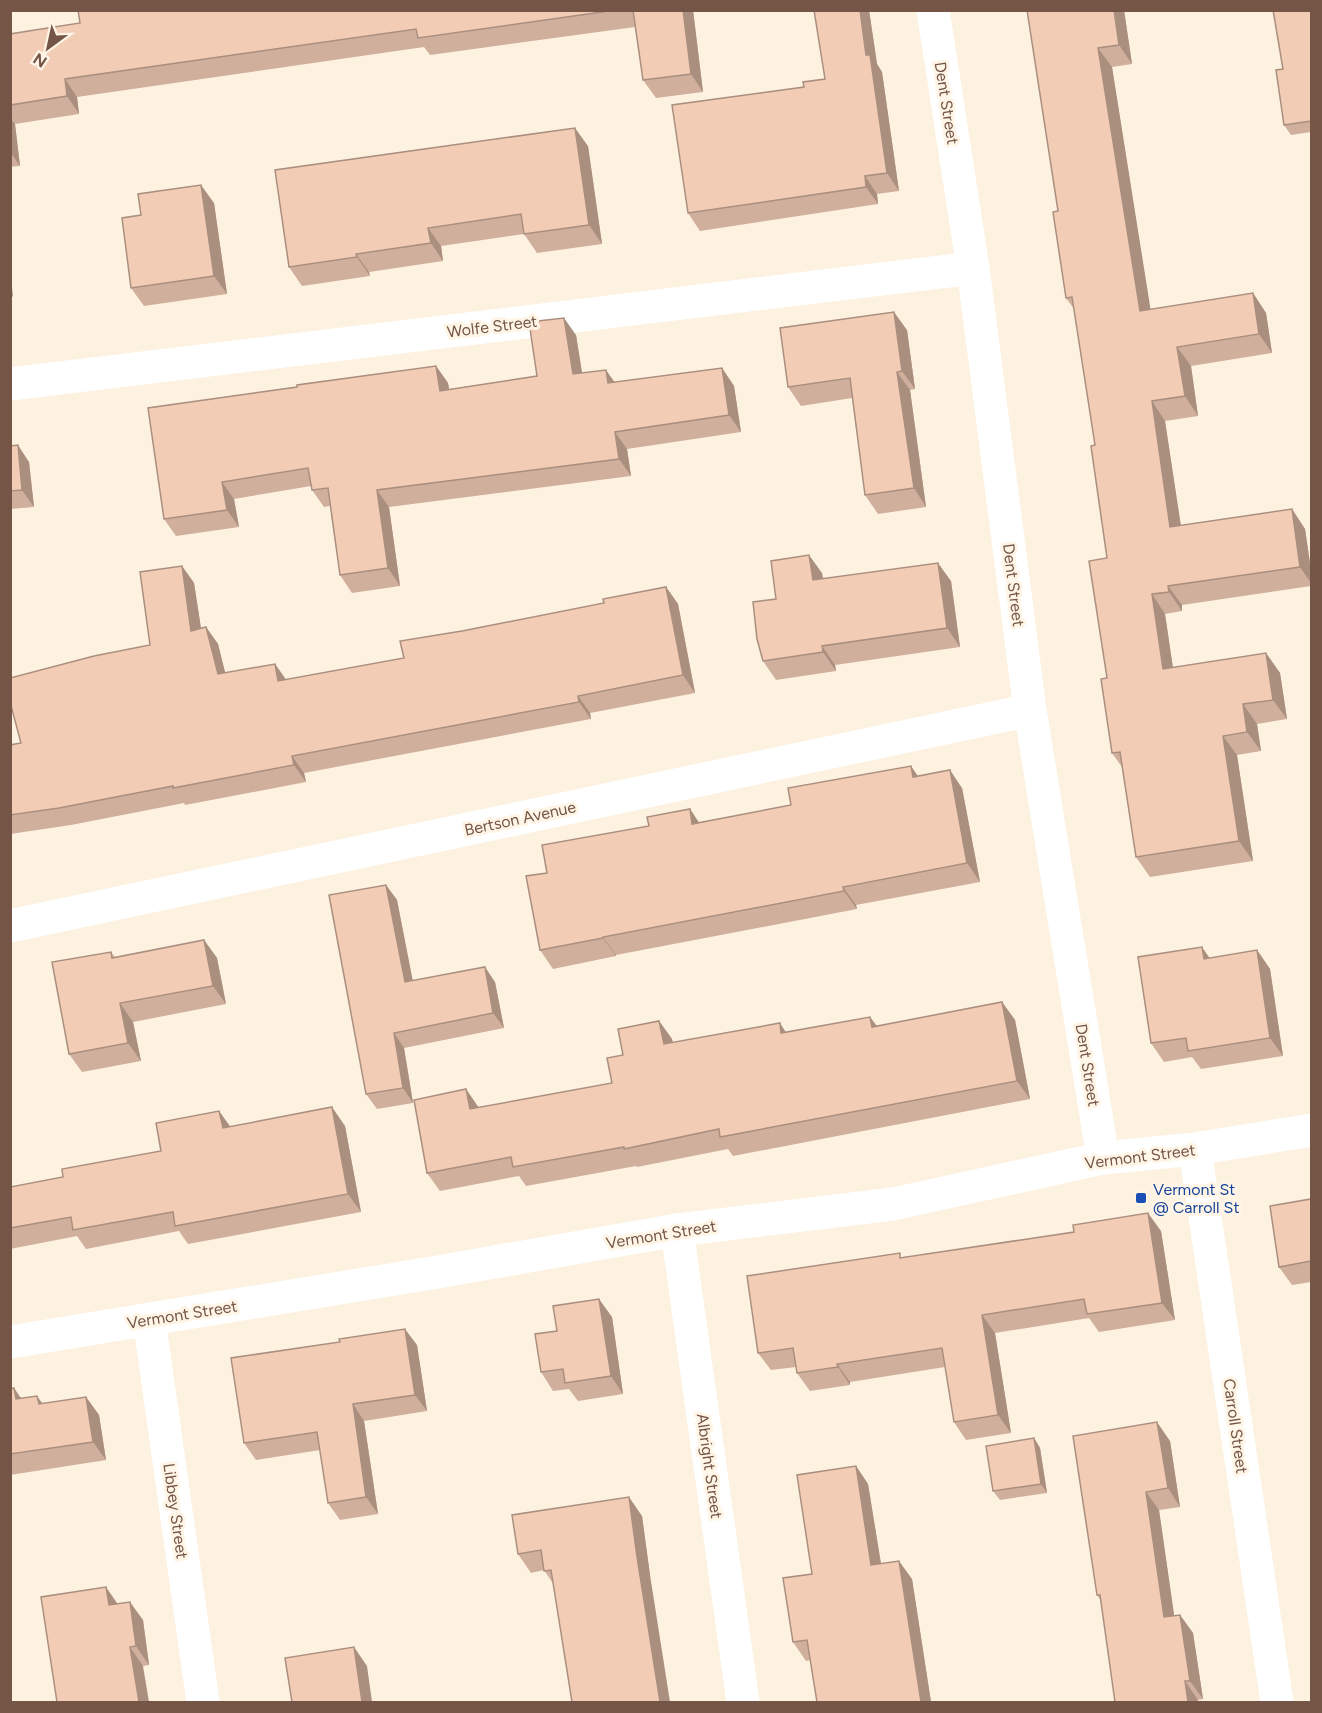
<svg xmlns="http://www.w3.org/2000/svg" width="1322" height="1713" font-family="Figtree,sans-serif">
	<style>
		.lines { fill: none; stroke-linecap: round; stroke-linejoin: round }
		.street { stroke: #fff; stroke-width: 33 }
		.wall { fill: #d1af9d }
		.shaded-wall { fill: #aa8f7f }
		.building { fill: #f3ccb6; stroke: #aa8f7f; stroke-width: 1.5 }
		.transit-dot { fill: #1a4fb4; stroke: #fff5e7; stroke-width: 2 }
		.labels { text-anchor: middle; stroke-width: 6; stroke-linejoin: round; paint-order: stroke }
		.street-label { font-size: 16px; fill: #745546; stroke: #fff5e7 }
		.transit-label { font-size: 16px; fill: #164399; stroke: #fff5e7; text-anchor: start }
	</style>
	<rect width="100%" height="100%" fill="#fdf1e0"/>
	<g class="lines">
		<path class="street" d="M 933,10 L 973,268 L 1030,710 L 1103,1158
			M 10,384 L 973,268
			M 10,926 L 1030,710
			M 1195,1149 L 1277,1702
			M 677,1230 L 743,1702
			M 149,1319 L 203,1702
			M 10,1342 L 432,1273 L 677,1230 L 893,1204 L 1103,1158 L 1195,1149 L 1312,1130"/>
	</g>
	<path class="wall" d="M 78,10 L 693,10 L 703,92 L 656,98 L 643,80 L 635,27 L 430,55 L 424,47 L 77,97 L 79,114 L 15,124 L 20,166 L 10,167 L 10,34 L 80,23 Z
		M 814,10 L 869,10 L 877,64 L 882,72 L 899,191 L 877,194 L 878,204 L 700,231 L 688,213 L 804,87 L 825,79 Z
		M 1027,10 L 1124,10 L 1132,64 L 1112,67 L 1150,310 L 1253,293 L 1266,313 L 1272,353 L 1191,366 L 1198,416 L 1165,421 L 1181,526 L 1292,509 L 1305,529 L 1311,570 L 1311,586 L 1182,605 L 1182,611 L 1165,614 L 1173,668 L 1266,653 L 1280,673 L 1287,719 L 1257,724 L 1261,751 L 1237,755 L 1253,861 L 1150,877 L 1136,857 L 1122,767 L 1112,753 L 1107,678 L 1107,558 L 1095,445 L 1074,309 L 1066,298 L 1058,211 Z
		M 1311,10 L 1311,132 L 1291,135 L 1284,125 L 1283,69 Z
		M 588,146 L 602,244 L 537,253 L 524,234 L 441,246 L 443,261 L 369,272 L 370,276 L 302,286 L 289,267 Z
		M 214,203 L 227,294 L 144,306 L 131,288 Z
		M 907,330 L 915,389 L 910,390 L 926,507 L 878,514 L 865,495 L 852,398 L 801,406 L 788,387 Z
		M 576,335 L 582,373 L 615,382 L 722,368 L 734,386 L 741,432 L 627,449 L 631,476 L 389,507 L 400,586 L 352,593 L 340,575 L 330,506 L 324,507 L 312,490 L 311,486 L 234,499 L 239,527 L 176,536 L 164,519 L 297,387 L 436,366 L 448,383 L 449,389 L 537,376 Z
		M 10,446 L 29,462 L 34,507 L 10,509 Z
		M 182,566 L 194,583 L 201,628 L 206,627 L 218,644 L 225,673 L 275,664 L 286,680 L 404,658 L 462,631 L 604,603 L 666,587 L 678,604 L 695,693 L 590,713 L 591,719 L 304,773 L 306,782 L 185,805 L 184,803 L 71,825 L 10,834 L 10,745 L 21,743 L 150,645 Z
		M 822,573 L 823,579 L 951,581 L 960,647 L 835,665 L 836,671 L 776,680 L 763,661 L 776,599 Z
		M 918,776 L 962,788 L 980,882 L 856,905 L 857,909 L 616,955 L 616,956 L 553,969 L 540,950 L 547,873 L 649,826 L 690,809 L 699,823 L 791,805 Z
		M 386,885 L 397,900 L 412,980 L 495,982 L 504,1028 L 404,1048 L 413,1103 L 377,1109 L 366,1094 Z
		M 204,940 L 217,958 L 226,1004 L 133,1022 L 141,1061 L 82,1072 L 69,1054 L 111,952 L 115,957 Z
		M 1257,950 L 1270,969 L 1283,1056 L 1201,1069 L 1192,1057 L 1164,1062 L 1151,1043 L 1209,958 Z
		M 1002,1002 L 1015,1020 L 1030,1099 L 733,1156 L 728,1149 L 637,1167 L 636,1166 L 526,1186 L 519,1176 L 440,1191 L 427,1173 L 479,1108 L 612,1083 L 623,1055 L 659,1021 L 672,1039 L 673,1043 L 786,1032 L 870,1017 L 877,1026 Z
		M 219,1111 L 230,1127 L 345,1126 L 361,1212 L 188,1244 L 179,1231 L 86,1249 L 77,1236 L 10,1249 L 10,1187 L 63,1177 L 161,1151 Z
		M 1311,1199 L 1311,1282 L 1292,1285 L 1279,1267 Z
		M 1161,1231 L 1175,1320 L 1099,1332 L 1089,1318 L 995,1333 L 1011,1433 L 966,1440 L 954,1422 L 945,1367 L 850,1382 L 850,1385 L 810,1391 L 797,1373 L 796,1367 L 771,1370 L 758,1353 L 903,1257 Z
		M 612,1317 L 623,1394 L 578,1401 L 569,1389 L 553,1391 L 541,1372 L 557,1331 Z
		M 417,1345 L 427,1411 L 364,1421 L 378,1514 L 340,1520 L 328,1503 L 320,1450 L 256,1460 L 244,1443 Z
		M 10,1389 L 21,1398 L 43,1404 L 86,1397 L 99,1415 L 106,1460 L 10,1475 Z
		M 1034,1438 L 1040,1448 L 1047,1493 L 1000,1500 L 993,1491 Z
		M 1170,1441 L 1180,1507 L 1159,1510 L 1174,1616 L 1180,1615 L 1193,1633 L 1203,1699 L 1198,1700 L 1101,1601 L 1097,1595 Z
		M 856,1466 L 868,1484 L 881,1563 L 912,1579 L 931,1702 L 817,1702 L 810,1660 L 806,1661 L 793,1642 L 812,1574 Z
		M 642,1516 L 650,1575 L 554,1585 L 544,1570 L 531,1573 L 518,1554 Z
		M 118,1604 L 143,1620 L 149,1665 L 143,1666 L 57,1702 Z"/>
	<path class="shaded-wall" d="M 683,10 L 693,10 L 703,92 L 691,74 Z
		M 860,10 L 869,10 L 877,64 L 882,72 L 899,191 L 887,173 L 866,55 Z
		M 1114,10 L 1124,10 L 1132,64 L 1119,45 Z
		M 1098,48 L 1112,67 L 1154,331 L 1140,311 Z
		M 65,79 L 77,97 L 79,114 L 67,96 Z
		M 10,118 L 15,124 L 20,166 L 10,152 Z
		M 575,128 L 588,146 L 602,244 L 589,225 Z
		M 865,176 L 877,194 L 878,204 L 866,187 Z
		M 201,185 L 214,203 L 227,294 L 214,276 Z
		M 428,228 L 441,246 L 443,261 L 431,243 Z
		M 356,254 L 369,272 L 370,276 L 357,257 Z
		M 10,267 L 13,297 L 10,294 Z
		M 1253,293 L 1266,313 L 1272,353 L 1259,334 Z
		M 894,312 L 907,330 L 915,389 L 902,371 Z
		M 564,318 L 576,335 L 585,391 L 573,374 Z
		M 1177,347 L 1191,366 L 1198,416 L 1185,396 Z
		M 436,366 L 448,383 L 452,408 L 440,391 Z
		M 722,368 L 734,386 L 741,432 L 729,415 Z
		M 606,370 L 618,387 L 608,383 Z
		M 897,372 L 910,390 L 926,507 L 914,488 Z
		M 1152,401 L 1165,421 L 1184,547 L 1170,527 Z
		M 615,432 L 627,449 L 631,476 L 619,459 Z
		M 18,445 L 29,462 L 34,507 L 22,490 Z
		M 222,482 L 234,499 L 239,527 L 227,510 Z
		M 377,490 L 389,507 L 400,586 L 388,568 Z
		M 1292,509 L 1305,529 L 1311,570 L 1311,583 L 1300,567 Z
		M 809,555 L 822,573 L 826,599 L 813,580 Z
		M 938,563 L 951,581 L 960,647 L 947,628 Z
		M 182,566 L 194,583 L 204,648 L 191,631 Z
		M 1168,586 L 1182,605 L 1182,611 L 1169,592 Z
		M 666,587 L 678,604 L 695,693 L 683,675 Z
		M 1152,594 L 1165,614 L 1176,689 L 1163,669 Z
		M 206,627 L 218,644 L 230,692 L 218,674 Z
		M 822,646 L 835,665 L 836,671 L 823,652 Z
		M 1266,653 L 1280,673 L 1287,719 L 1273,700 Z
		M 275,664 L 287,681 L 278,681 Z
		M 578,696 L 590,713 L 591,719 L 579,702 Z
		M 1243,704 L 1257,724 L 1261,751 L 1247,732 Z
		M 1223,736 L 1237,755 L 1253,861 L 1239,841 Z
		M 292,756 L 304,773 L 306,782 L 294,765 Z
		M 911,766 L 924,785 L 913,777 Z
		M 950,770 L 962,788 L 980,882 L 967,863 Z
		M 690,809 L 702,827 L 692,824 Z
		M 386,885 L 397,900 L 416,997 L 405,982 Z
		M 843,887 L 856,905 L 857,909 L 844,891 Z
		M 603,937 L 616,955 L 616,956 L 603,938 Z
		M 204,940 L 217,958 L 226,1004 L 213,986 Z
		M 1202,947 L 1215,966 L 1204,959 Z
		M 1257,950 L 1270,969 L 1283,1056 L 1270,1038 Z
		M 485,967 L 495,982 L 504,1028 L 493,1013 Z
		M 1002,1002 L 1015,1020 L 1030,1099 L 1017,1081 Z
		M 120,1003 L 133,1022 L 141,1061 L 128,1043 Z
		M 870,1017 L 883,1035 L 872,1027 Z
		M 659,1021 L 672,1039 L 676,1063 L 664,1044 Z
		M 780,1023 L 792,1042 L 781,1033 Z
		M 394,1033 L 404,1048 L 413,1103 L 403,1088 Z
		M 466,1089 L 479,1108 L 470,1109 Z
		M 332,1107 L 345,1126 L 361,1212 L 348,1194 Z
		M 219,1111 L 232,1129 L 223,1128 Z
		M 1148,1213 L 1161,1231 L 1175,1320 L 1162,1303 Z
		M 599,1299 L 612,1317 L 623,1394 L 611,1376 Z
		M 982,1315 L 995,1333 L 1011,1433 L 998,1415 Z
		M 405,1329 L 417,1345 L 427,1411 L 415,1395 Z
		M 837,1364 L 850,1382 L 850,1385 L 838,1367 Z
		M 14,1388 L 27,1407 L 16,1399 Z
		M 37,1396 L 50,1414 L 39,1404 Z
		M 86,1397 L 99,1415 L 106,1460 L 93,1442 Z
		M 353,1404 L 364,1421 L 378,1514 L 366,1497 Z
		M 1157,1422 L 1170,1441 L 1180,1507 L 1168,1488 Z
		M 1034,1438 L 1040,1448 L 1047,1493 L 1041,1484 Z
		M 856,1466 L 868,1484 L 884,1583 L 871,1565 Z
		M 1146,1492 L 1159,1510 L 1177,1635 L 1164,1617 Z
		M 629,1497 L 642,1516 L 650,1575 L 670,1702 L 660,1702 L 637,1557 Z
		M 899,1561 L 912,1579 L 931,1702 L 921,1702 Z
		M 106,1587 L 119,1606 L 109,1605 Z
		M 130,1602 L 143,1620 L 149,1665 L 136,1646 Z
		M 1180,1615 L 1193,1633 L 1203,1699 L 1190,1681 Z
		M 130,1647 L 143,1666 L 149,1702 L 139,1702 Z
		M 354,1647 L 367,1666 L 372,1702 L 362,1702 Z
		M 1185,1681 L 1198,1700 L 1198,1702 L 1188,1702 Z"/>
	<path class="building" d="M 78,10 L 616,10 L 418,38 L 416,29 L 65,79 L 67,96 L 10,105 L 10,34 L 80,23 Z
		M 633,10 L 683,10 L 691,74 L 643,80 Z
		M 814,10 L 860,10 L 866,55 L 870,55 L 887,173 L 865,176 L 866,187 L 688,213 L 672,105 L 804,87 L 803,82 L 825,79 Z
		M 1027,10 L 1114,10 L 1119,45 L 1098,48 L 1140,311 L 1253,293 L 1259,334 L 1177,347 L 1185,396 L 1152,401 L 1170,527 L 1292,509 L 1300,567 L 1168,586 L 1169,592 L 1152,594 L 1163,669 L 1266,653 L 1273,700 L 1243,704 L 1247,732 L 1223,736 L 1239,841 L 1136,857 L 1120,752 L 1112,753 L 1101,679 L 1107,678 L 1089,561 L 1107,558 L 1091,446 L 1095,445 L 1072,297 L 1066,298 L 1053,212 L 1058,211 Z
		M 1273,10 L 1311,10 L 1311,121 L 1284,125 L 1276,70 L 1283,69 Z
		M 575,128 L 589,225 L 524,234 L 521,214 L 428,228 L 431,243 L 356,254 L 357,257 L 289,267 L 275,170 Z
		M 201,185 L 214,276 L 131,288 L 122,218 L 141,215 L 138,194 Z
		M 894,312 L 902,371 L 897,372 L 914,488 L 865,495 L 850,378 L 788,387 L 780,328 Z
		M 564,318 L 573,374 L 606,370 L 608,383 L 722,368 L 729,415 L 615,432 L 619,459 L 377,490 L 388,568 L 340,575 L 328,488 L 312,490 L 308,468 L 222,482 L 227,510 L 164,519 L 148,408 L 297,387 L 297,385 L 436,366 L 440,391 L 537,376 L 529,322 Z
		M 18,445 L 22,490 L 10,491 L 10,446 Z
		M 809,555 L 813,580 L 938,563 L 947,628 L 822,646 L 823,652 L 763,661 L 757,639 L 753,602 L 776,599 L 771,561 Z
		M 182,566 L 191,631 L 206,627 L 218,674 L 275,664 L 278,681 L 404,658 L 400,641 L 462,631 L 604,603 L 603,599 L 666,587 L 683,675 L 578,696 L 579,702 L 292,756 L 294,765 L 173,788 L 173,786 L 59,808 L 10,815 L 10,745 L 21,743 L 10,702 L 10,678 L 94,656 L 150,645 L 140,572 Z
		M 911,766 L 913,777 L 950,770 L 967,863 L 843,887 L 844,891 L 603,937 L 603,938 L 540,950 L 526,876 L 547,873 L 542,845 L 649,826 L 647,817 L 690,809 L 692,824 L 791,805 L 788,788 Z
		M 386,885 L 405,982 L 485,967 L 493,1013 L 394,1033 L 403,1088 L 366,1094 L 329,895 Z
		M 204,940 L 213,986 L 120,1003 L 128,1043 L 69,1054 L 52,962 L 111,952 L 112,958 Z
		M 1202,947 L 1204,959 L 1257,950 L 1270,1038 L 1188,1051 L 1186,1038 L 1151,1043 L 1138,957 Z
		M 1002,1002 L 1017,1081 L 720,1137 L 719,1129 L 624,1149 L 624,1147 L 513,1167 L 511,1157 L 427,1173 L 414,1100 L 466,1089 L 470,1109 L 612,1083 L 607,1058 L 623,1055 L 618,1029 L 659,1021 L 664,1044 L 780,1023 L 781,1033 L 870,1017 L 872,1027 Z
		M 332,1107 L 348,1194 L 175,1226 L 173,1212 L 73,1230 L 71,1217 L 10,1228 L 10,1187 L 63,1177 L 62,1169 L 161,1151 L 156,1123 L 219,1111 L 223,1128 Z
		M 1311,1199 L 1311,1261 L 1279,1267 L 1270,1206 Z
		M 1148,1213 L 1162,1303 L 1087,1314 L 1084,1299 L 982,1315 L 998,1415 L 954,1422 L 942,1348 L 837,1364 L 838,1367 L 797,1373 L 793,1348 L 758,1353 L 747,1276 L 900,1253 L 900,1258 L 1074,1232 L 1073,1225 Z
		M 599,1299 L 611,1376 L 565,1383 L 563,1369 L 541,1372 L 535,1334 L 557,1331 L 553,1306 Z
		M 405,1329 L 415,1395 L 353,1404 L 366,1497 L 328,1503 L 317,1432 L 244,1443 L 231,1358 L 340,1342 L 339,1339 Z
		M 14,1388 L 16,1399 L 37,1396 L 39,1404 L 86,1397 L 93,1442 L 10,1454 L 10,1389 Z
		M 1157,1422 L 1168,1488 L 1146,1492 L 1164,1617 L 1180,1615 L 1190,1681 L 1185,1681 L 1188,1702 L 1115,1702 L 1100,1595 L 1097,1595 L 1073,1436 Z
		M 1034,1438 L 1041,1484 L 993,1491 L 986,1446 Z
		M 856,1466 L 871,1565 L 899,1561 L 921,1702 L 817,1702 L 807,1640 L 793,1642 L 783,1578 L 812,1574 L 797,1475 Z
		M 629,1497 L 637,1557 L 660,1702 L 572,1702 L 551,1570 L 544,1571 L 541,1550 L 518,1554 L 512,1515 Z
		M 106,1587 L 109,1605 L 130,1602 L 136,1646 L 130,1647 L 139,1702 L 57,1702 L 41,1597 Z
		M 354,1647 L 362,1702 L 292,1702 L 285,1658 Z"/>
	<rect class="transit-dot" x="1135" y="1192" width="12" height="12" rx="3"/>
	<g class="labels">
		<g class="street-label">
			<text transform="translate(947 103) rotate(81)" y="6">Dent Street</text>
			<text transform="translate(492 326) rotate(-7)" y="6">Wolfe Street</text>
			<text transform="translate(1014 585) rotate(83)" y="6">Dent Street</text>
			<text transform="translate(520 818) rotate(-12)" y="6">Bertson Avenue</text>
			<text transform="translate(1088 1065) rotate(81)" y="6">Dent Street</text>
			<text transform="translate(1140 1156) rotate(-7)" y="6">Vermont Street</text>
			<text transform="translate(661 1234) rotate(-9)" y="6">Vermont Street</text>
			<text transform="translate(182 1314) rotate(-9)" y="6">Vermont Street</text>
			<text transform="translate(1236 1426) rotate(82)" y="6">Carroll Street</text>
			<text transform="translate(710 1466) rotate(82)" y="6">Albright Street</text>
			<text transform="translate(176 1511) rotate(82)" y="6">Libbey Street</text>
		</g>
		<g class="transit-label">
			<text x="1153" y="1195">Vermont St<tspan x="1153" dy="18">@ Carroll St</tspan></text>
		</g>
	</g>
	<rect width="1322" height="1713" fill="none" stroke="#745546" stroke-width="24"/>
	<g transform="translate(48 48) rotate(213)" stroke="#fff5e7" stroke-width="4.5" paint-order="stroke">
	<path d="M0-4.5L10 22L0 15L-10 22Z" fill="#745546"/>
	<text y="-9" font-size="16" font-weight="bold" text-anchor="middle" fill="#745546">N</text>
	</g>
</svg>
